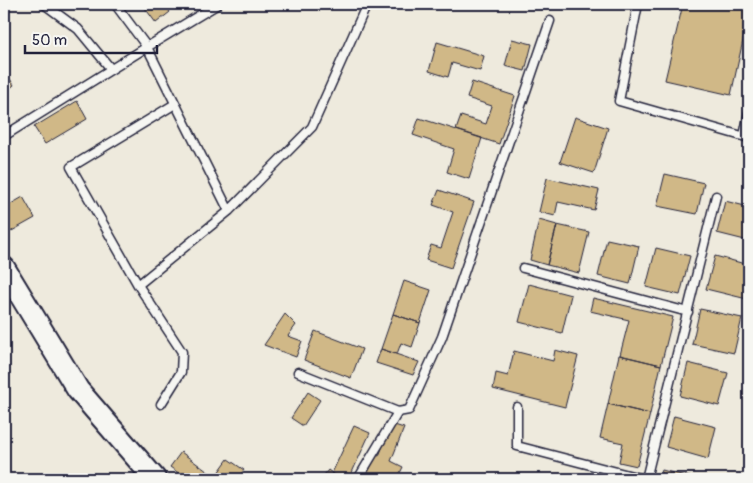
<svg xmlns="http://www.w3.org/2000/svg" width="753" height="483" font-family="Pangolin,sans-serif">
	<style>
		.building { fill: #d0b887; stroke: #22223b }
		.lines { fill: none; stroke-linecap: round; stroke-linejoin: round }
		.lane-casing { stroke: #22223b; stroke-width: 11 }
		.secondary-casing { stroke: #22223b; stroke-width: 25 }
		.lane { stroke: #f6f6f2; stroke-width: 8 }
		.secondary { stroke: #f6f6f2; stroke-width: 21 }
	</style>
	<rect width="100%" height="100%" fill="#eeeadd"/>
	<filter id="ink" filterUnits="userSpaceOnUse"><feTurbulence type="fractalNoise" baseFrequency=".02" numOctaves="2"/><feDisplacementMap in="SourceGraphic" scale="10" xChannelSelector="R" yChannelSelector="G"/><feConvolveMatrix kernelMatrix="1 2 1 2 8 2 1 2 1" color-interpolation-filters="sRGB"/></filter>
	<g filter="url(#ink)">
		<path class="building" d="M 142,4 L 164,4 L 170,12 L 156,23 Z
			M 683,4 L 749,4 L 749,13 L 731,95 L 665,80 Z
			M 512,39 L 532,44 L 525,71 L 505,66 Z
			M 437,42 L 484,56 L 480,71 L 452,63 L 448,77 L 429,71 Z
			M 4,70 L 14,85 L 4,93 Z
			M 472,82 L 515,96 L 499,144 L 456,130 L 461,116 L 486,124 L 492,106 L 467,98 Z
			M 77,101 L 87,119 L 45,144 L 34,127 Z
			M 575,117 L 608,128 L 594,173 L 560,162 Z
			M 419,118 L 482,138 L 469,179 L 447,172 L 454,149 L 413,135 Z
			M 665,174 L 704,183 L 697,214 L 657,206 Z
			M 547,178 L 599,190 L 594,210 L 558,202 L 555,216 L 539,212 Z
			M 439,190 L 474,202 L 451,268 L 426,260 L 431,245 L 441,248 L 453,212 L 433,205 Z
			M 23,197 L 35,218 L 10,232 L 4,220 L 4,208 Z
			M 725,201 L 749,207 L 749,241 L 717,233 Z
			M 539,220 L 557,225 L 547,265 L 530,260 Z
			M 557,225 L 589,232 L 579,273 L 547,265 Z
			M 607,239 L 639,246 L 630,284 L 598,276 Z
			M 656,248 L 690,256 L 680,295 L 646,287 Z
			M 715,256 L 749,265 L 749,288 L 747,299 L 706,289 Z
			M 404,281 L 431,290 L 420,323 L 393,314 Z
			M 529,284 L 571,295 L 562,333 L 519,322 Z
			M 593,298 L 673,317 L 661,365 L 620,355 L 629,320 L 590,311 Z
			M 700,309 L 742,318 L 734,353 L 692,344 Z
			M 285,314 L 296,325 L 288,336 L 302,341 L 296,357 L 264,345 Z
			M 393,314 L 420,323 L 412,347 L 401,343 L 397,354 L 381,349 Z
			M 315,331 L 362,349 L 351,378 L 304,360 Z
			M 381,349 L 419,362 L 413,375 L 376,363 Z
			M 555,350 L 578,356 L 565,407 L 493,389 L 496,373 L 508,376 L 514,351 L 553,361 Z
			M 619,355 L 661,365 L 650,414 L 608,404 Z
			M 688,363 L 728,373 L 719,406 L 680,396 Z
			M 308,392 L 320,400 L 303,426 L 291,418 Z
			M 608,404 L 650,414 L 637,466 L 619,462 L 623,443 L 600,438 Z
			M 674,416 L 716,427 L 708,459 L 666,447 Z
			M 391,424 L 404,428 L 391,461 L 403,467 L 397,479 L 371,479 L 366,477 L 376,455 L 379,456 Z
			M 354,426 L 370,433 L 349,479 L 342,479 L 332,473 Z
			M 181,452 L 215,477 L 228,459 L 244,470 L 237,479 L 187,479 L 170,467 Z
			M 328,470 L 332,473 L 342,479 L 321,479 Z
			M 662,470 L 697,479 L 659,479 Z"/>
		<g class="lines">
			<g class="lane-casing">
				<path id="lane" d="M 44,4 L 78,29 L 111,69
					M 115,4 L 147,47 L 218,4
					M 638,4 L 619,101 L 749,138
					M 175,104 L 71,167 L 138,285 L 229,211 L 312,127 L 367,4
					M 4,136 L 147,47 L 229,211
					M 744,136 L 749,112
					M 523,268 L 688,312
					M 138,285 L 182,352 L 181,372 L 161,404
					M 298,372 L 398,412
					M 517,407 L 517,446 L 644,479
					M 358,479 L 398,412 L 409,410 L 442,337 L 550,21
					M 646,479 L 716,196"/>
			</g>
			<g class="secondary-casing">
				<path id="secondary" d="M 4,268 L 78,390 L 155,479"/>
			</g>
			<use href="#lane" class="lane"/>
			<use href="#secondary" class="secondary"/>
		</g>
	</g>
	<rect width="753" height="483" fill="none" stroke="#f6f6f2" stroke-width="20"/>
	<rect x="10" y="10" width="733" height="463" fill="none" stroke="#22223b" stroke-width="2" filter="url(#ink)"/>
	<path d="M25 45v8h132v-8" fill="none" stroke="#22223b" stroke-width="2.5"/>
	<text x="32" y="45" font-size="15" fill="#22223b" stroke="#f6f6f2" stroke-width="4" paint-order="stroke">50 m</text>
</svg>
